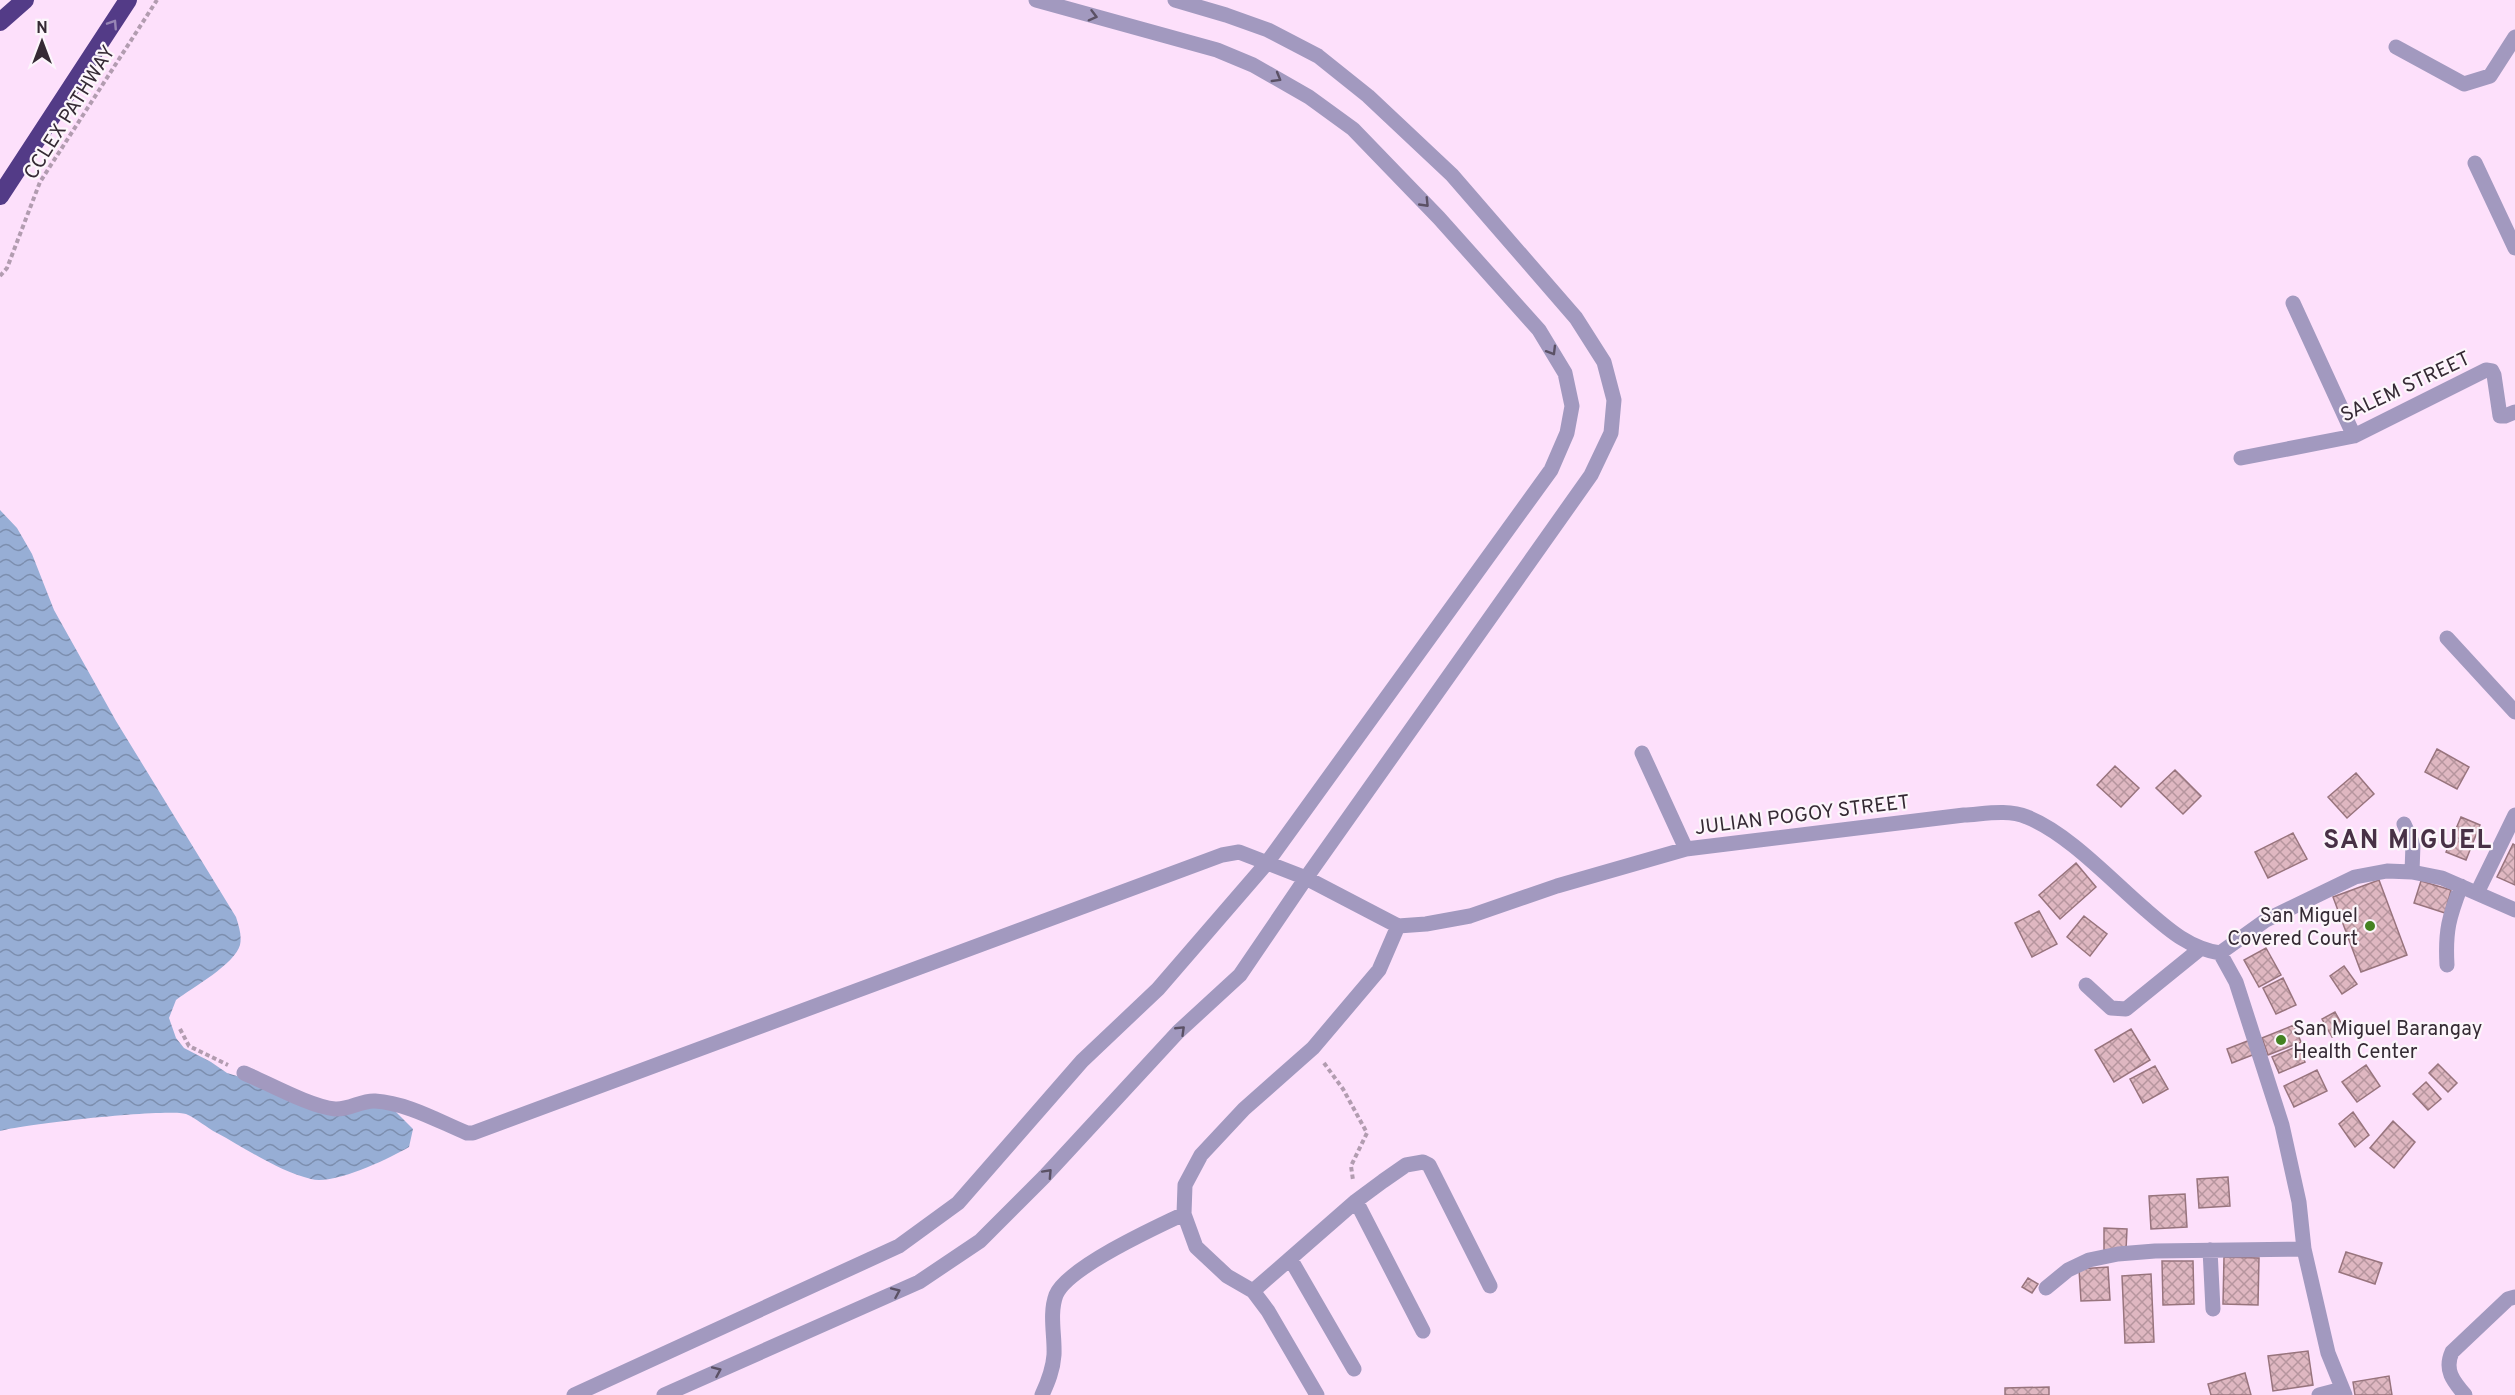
<svg xmlns="http://www.w3.org/2000/svg" width="2515" height="1395" font-family="Overpass,sans-serif">
	<style>
		.water { fill: url(#water-waves) }
		.building { fill: url(#building-cross-hatch); stroke: #98747d; stroke-width: 1.5 }
		.lines { fill: none; stroke-linecap: round; stroke-linejoin: round }
		.path { stroke: #b29cb0; stroke-width: 4; stroke-dasharray: 4.5 3; stroke-linecap: butt }
		.minor { stroke: #a299bf; stroke-width: 15 }
		.highway { stroke: #533b87; stroke-width: 18 }
		.oneway { stroke: #5b5165 }
		.oneway2 { stroke: #9786b5 }
		.poi-dot { fill: #448221; stroke: #fcf6fb; stroke-width: 2 }
		.labels { text-anchor: middle; stroke-width: 4.5; stroke-linejoin: round; paint-order: stroke }
		.street-label { font-size: 20px; fill: #352a34; stroke: #fcf6fb }
		.poi-label { font-size: 20px; fill: #352a34; stroke: #fcf6fb; text-anchor: end }
		.district-label { font-size: 26px; font-weight: bold; letter-spacing: 1.5px; fill: #483146; stroke: #fcf6fb }
	</style>
	<defs>
		<pattern id="water-waves" width="16" height="10" patternUnits="userSpaceOnUse" patternTransform="scale(1.5)"><rect width="16" height="10" fill="#97aed5"/><path d="M0 5q4-4 8 0t8 0" fill="none" stroke="#7c8eae"/></pattern>
		<pattern id="building-cross-hatch" width="8" height="8" patternUnits="userSpaceOnUse" patternTransform="scale(1.5)"><rect width="8" height="8" fill="#dfb7c1"/><path d="M0 0l8 8M0 8l8-8" fill="none" stroke="#b6959e"/></pattern>
	</defs>
	<rect width="100%" height="100%" fill="#fde0fb"/>
	<path class="water" d="M 0,510 L 17,528 L 32,554 L 54,610 L 116,721 L 236,917 C 239,927 242,935 240,945 C 235,964 192,988 176,1000 L 169,1018 L 176,1038 L 184,1048 L 211,1062 L 227,1073 L 250,1080 L 320,1111 L 374,1107 L 392,1108 L 413,1129 L 409,1147 C 388,1159 335,1185 311,1179 C 280,1172 245,1148 217,1133 C 207,1128 196,1118 186,1114 C 167,1108 23,1124 0,1131 Z"/>
	<path class="building" d="M 2437,749 L 2469,767 L 2457,789 L 2425,772 Z
		M 2115,766 L 2139,788 L 2121,807 L 2097,785 Z
		M 2175,770 L 2201,796 L 2183,814 L 2156,788 Z
		M 2356,773 L 2374,794 L 2347,818 L 2328,797 Z
		M 2461,817 L 2480,825 L 2466,860 L 2446,852 Z
		M 2293,833 L 2307,859 L 2268,878 L 2255,852 Z
		M 2513,844 L 2515,845 L 2515,885 L 2497,877 Z
		M 2076,863 L 2096,887 L 2060,919 L 2039,895 Z
		M 2379,880 L 2407,955 L 2361,972 L 2333,897 Z
		M 2421,881 L 2451,890 L 2445,913 L 2414,903 Z
		M 2039,911 L 2057,944 L 2032,957 L 2015,923 Z
		M 2084,916 L 2107,934 L 2090,956 L 2067,937 Z
		M 2266,948 L 2281,975 L 2259,987 L 2244,960 Z
		M 2344,966 L 2357,984 L 2342,994 L 2330,976 Z
		M 2283,978 L 2296,1005 L 2276,1014 L 2263,988 Z
		M 2335,1012 L 2345,1030 L 2332,1037 L 2322,1019 Z
		M 2294,1025 L 2301,1042 L 2268,1055 L 2262,1038 Z
		M 2131,1029 L 2150,1060 L 2114,1082 L 2095,1050 Z
		M 2250,1040 L 2255,1054 L 2232,1063 L 2227,1049 Z
		M 2298,1046 L 2305,1062 L 2279,1073 L 2272,1057 Z
		M 2438,1064 L 2457,1083 L 2448,1092 L 2429,1073 Z
		M 2366,1065 L 2380,1086 L 2357,1102 L 2342,1082 Z
		M 2155,1066 L 2168,1089 L 2143,1103 L 2130,1079 Z
		M 2317,1070 L 2327,1091 L 2294,1107 L 2284,1086 Z
		M 2426,1082 L 2441,1099 L 2428,1110 L 2413,1094 Z
		M 2353,1112 L 2369,1135 L 2355,1147 L 2339,1124 Z
		M 2393,1121 L 2415,1142 L 2394,1168 L 2370,1148 Z
		M 2228,1177 L 2230,1206 L 2199,1208 L 2197,1179 Z
		M 2185,1194 L 2187,1227 L 2151,1229 L 2149,1196 Z
		M 2104,1228 L 2127,1229 L 2126,1250 L 2104,1250 Z
		M 2346,1252 L 2382,1263 L 2375,1284 L 2339,1272 Z
		M 2224,1257 L 2259,1258 L 2258,1305 L 2223,1304 Z
		M 2162,1261 L 2193,1261 L 2194,1304 L 2163,1305 Z
		M 2108,1267 L 2110,1300 L 2081,1301 L 2079,1269 Z
		M 2151,1274 L 2154,1342 L 2125,1343 L 2122,1276 Z
		M 2028,1278 L 2038,1284 L 2032,1293 L 2022,1287 Z
		M 2308,1351 L 2313,1385 L 2273,1391 L 2268,1356 Z
		M 2245,1373 L 2251,1395 L 2211,1395 L 2208,1384 Z
		M 2389,1376 L 2392,1395 L 2355,1395 L 2353,1382 Z
		M 2049,1387 L 2049,1395 L 2005,1395 L 2005,1388 Z"/>
	<g class="lines">
		<path class="path" d="M 0,276 L 7,268 L 40,182 L 157,0
			M 180,1029 L 189,1046 L 228,1065
			M 1324,1063 L 1343,1089 L 1367,1133 L 1351,1166 L 1353,1180"/>
		<path class="minor" d="M 2396,47 L 2464,84 L 2490,76 L 2515,37
			M 2475,163 L 2515,248
			M 2293,303 L 2354,436
			M 2241,458 L 2354,436 L 2486,370 L 2492,371 L 2494,375 L 2500,416 L 2505,416 L 2515,412
			M 2447,638 L 2515,712
			M 1642,753 L 1686,849
			M 2404,824 L 2413,844 L 2412,872
			M 2477,893 L 2515,815
			M 1398,926 L 1426,924 L 1470,916 L 1557,886 L 1686,849 L 1964,815 C 1984,814 2008,809 2027,817 C 2068,833 2112,881 2146,910 C 2169,930 2189,948 2220,953 L 2266,920 L 2355,877 L 2387,871 L 2412,872 L 2442,878 L 2515,910
			M 2220,953 L 2236,982 L 2282,1125 L 2299,1202 L 2304,1249 L 2328,1353 L 2345,1395
			M 2447,965 C 2445,931 2449,917 2461,886
			M 2086,985 L 2111,1008 L 2126,1009 L 2200,949
			M 244,1073 C 268,1083 311,1107 335,1109 C 349,1110 362,1100 375,1101 C 407,1103 438,1121 467,1133 L 473,1133 L 1222,855 L 1239,852 L 1306,878 L 1398,926
			M 1356,1201 L 1423,1331
			M 2210,1250 L 2213,1309
			M 1291,1260 L 1354,1369
			M 2046,1288 L 2068,1270 L 2089,1260 L 2118,1254 L 2155,1251 L 2304,1249
			M 1253,1291 L 1356,1201 L 1383,1181 L 1406,1165 L 1423,1162 L 1429,1165 L 1490,1286
			M 574,1395 L 899,1246 L 958,1203 L 1082,1061 L 1158,989 L 1266,864 L 1551,470 L 1567,433 L 1572,406 L 1565,373 L 1539,330 L 1439,218 L 1353,129 L 1309,97 L 1253,65 L 1217,50 L 1036,0
			M 664,1395 L 919,1282 L 980,1241 L 1044,1177 L 1178,1032 L 1240,975 L 1306,878 L 1591,475 L 1611,433 L 1614,400 L 1604,362 L 1576,318 L 1452,175 L 1368,96 L 1318,56 L 1268,30 L 1226,15 L 1175,0
			M 1042,1395 C 1048,1382 1053,1370 1054,1355 C 1055,1336 1049,1314 1056,1295 C 1067,1268 1156,1227 1184,1214
			M 1317,1395 L 1268,1311 L 1253,1291 L 1227,1276 L 1196,1247 L 1184,1214 L 1185,1185 L 1201,1155 L 1244,1109 L 1313,1048 L 1379,970 L 1398,926
			M 2319,1395 L 2342,1389
			M 2465,1395 C 2453,1381 2444,1370 2452,1352 L 2508,1299 L 2515,1297"/>
		<path class="highway" d="M 0,22 L 25,0
			M 0,196 L 128,0"/>
	</g>
	<defs><path id="oneway-chevron" d="M-2-3.5L2.5 0L-2 3.5" fill="none" stroke-width="1.6" stroke-linecap="round" stroke-linejoin="round" transform="scale(1.5)"/></defs>
	<g class="oneway">
		<use href="#oneway-chevron" transform="translate(1093 16) rotate(15)"/>
		<use href="#oneway-chevron" transform="translate(1277 78) rotate(30)"/>
		<use href="#oneway-chevron" transform="translate(1425 203) rotate(46)"/>
		<use href="#oneway-chevron" transform="translate(1552 351) rotate(59)"/>
		<use href="#oneway-chevron" transform="translate(1181 1030) rotate(-44)"/>
		<use href="#oneway-chevron" transform="translate(1048 1173) rotate(-47)"/>
		<use href="#oneway-chevron" transform="translate(896 1292) rotate(-24)"/>
		<use href="#oneway-chevron" transform="translate(717 1371) rotate(-24)"/>
	</g>
	<use class="oneway2" href="#oneway-chevron" transform="translate(113 24) rotate(-57)"/>
	<g class="poi-dot">
		<circle cx="2370" cy="926" r="6"/>
		<circle cx="2281" cy="1040" r="6"/>
	</g>
	<g class="labels">
		<g class="street-label">
			<text transform="translate(69 112) rotate(-58)" y="7">CCLEX PATHWAY</text>
			<text transform="translate(2405 386) rotate(-25)" y="7">SALEM STREET</text>
			<text transform="translate(1802 814) rotate(-7)" y="7">JULIAN POGOY STREET</text>
		</g>
		<g class="poi-label">
			<text x="2358" y="922">San Miguel<tspan x="2358" dy="23">Covered Court</tspan></text>
			<text x="2293" y="1035" text-anchor="start">San Miguel Barangay<tspan x="2293" dy="23">Health Center</tspan></text>
		</g>
		<g class="district-label">
			<text x="2408" y="848">SAN MIGUEL</text>
		</g>
	</g>
	<g transform="translate(42 42)" stroke="#fcf6fb" stroke-width="4.5" paint-order="stroke">
	<path d="M0-4.5L10 22L0 15L-10 22Z" fill="#352a34"/>
	<text y="-9" font-size="16" font-weight="bold" text-anchor="middle" fill="#352a34">N</text>
	</g>
</svg>
